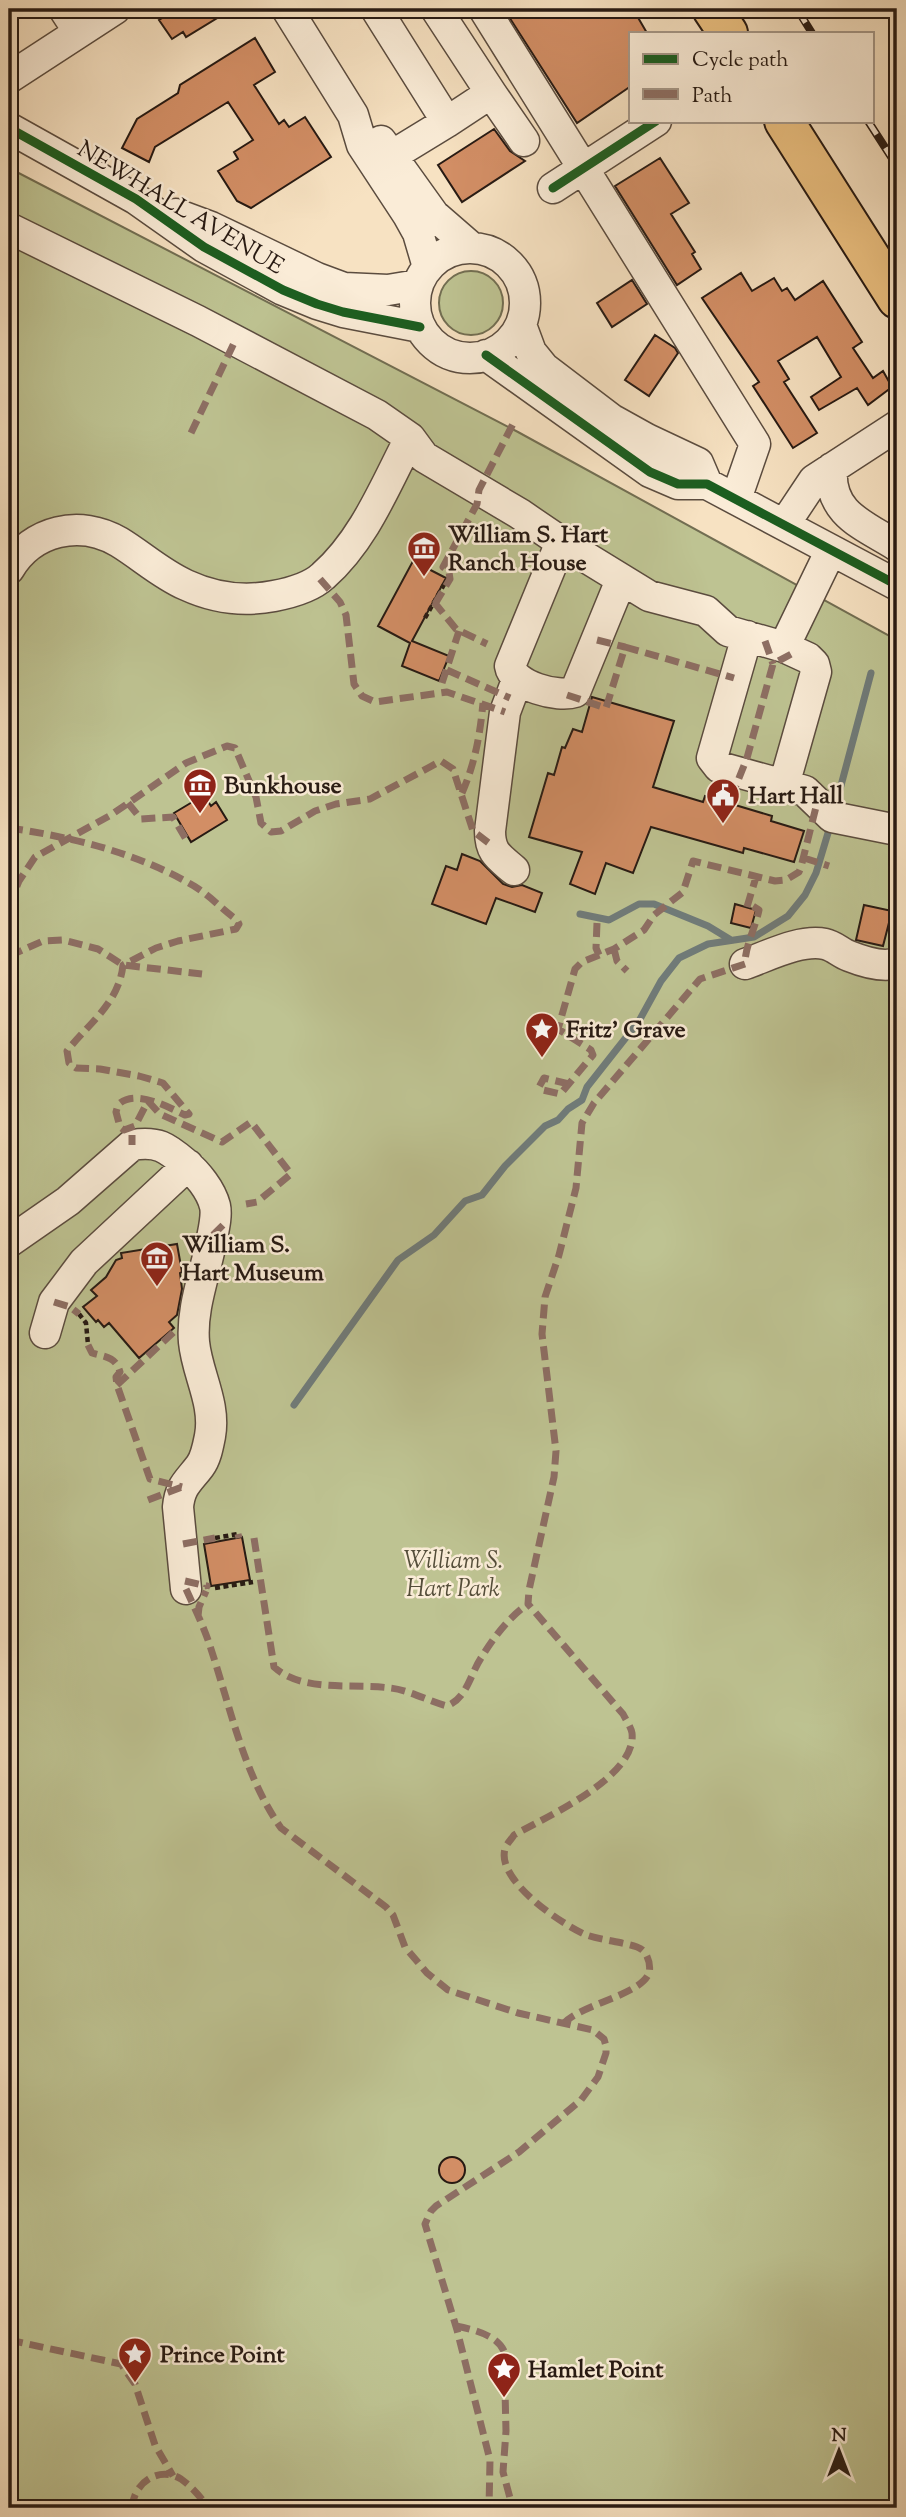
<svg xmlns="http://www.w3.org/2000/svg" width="906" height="2517" font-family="'Sorts Mill Goudy',serif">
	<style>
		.green { fill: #bec392; stroke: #726e52; stroke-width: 2 }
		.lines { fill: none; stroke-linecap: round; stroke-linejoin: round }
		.stream { stroke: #707b79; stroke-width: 7 }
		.building { fill: #d28e65; stroke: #271a13; stroke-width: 2 }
		.minor-casing { stroke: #5b4c3f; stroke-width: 33 }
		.major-casing { stroke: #271a13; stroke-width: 42 }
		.path { stroke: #271a13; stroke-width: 4.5; stroke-dasharray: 5 3.5; stroke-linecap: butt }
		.minor { stroke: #faecd7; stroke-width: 30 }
		.major { stroke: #ecc181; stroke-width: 38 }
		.rail-casing { stroke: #271a13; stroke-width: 8 }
		.rail { stroke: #faecd7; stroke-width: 5; stroke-dasharray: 16; stroke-linecap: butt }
		.quiet { stroke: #8d6e63; stroke-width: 7; stroke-dasharray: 14 7; stroke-linecap: butt }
		.cycleway-casing { stroke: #faecd7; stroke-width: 13 }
		.cycleway { stroke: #1b5e20; stroke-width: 9 }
		.labels { text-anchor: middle; stroke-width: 5; stroke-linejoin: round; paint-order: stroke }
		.street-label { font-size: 24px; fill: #271a13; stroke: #faecd7 }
		.poi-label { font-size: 24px; font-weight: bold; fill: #271a13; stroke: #faecd7; text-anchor: start }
		.park-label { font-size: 24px; font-style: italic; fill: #544d39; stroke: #faecd7 }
	</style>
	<rect width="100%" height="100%" fill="#f7e2c2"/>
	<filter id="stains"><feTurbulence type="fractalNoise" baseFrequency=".00286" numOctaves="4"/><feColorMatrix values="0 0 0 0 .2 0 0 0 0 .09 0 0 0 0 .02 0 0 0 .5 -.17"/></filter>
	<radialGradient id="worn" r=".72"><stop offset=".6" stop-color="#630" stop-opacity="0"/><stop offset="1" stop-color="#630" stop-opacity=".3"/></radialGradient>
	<path class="green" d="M 9,168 L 518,432 L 897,640 L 897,2508 L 9,2508 Z
		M439 303a32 32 0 1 1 64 0a32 32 0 1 1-64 0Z"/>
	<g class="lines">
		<path class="stream" d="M 835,808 L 871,673
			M 580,914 L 609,920 L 639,904 L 654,904 L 708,926 L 731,940
			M 294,1405 L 398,1260 L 434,1235 L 465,1201 L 482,1195 L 505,1166 L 545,1126 L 558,1120 L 568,1109 L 582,1100 L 587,1087 L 639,1021 L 661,981 L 679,958 L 708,944 L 754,937 L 788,916 L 805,895 L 816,873 L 831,823"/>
	</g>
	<path class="building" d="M 177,9 L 232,9 L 186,37 L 183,32 L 172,39 L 159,20 Z
		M 504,9 L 633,9 L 647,33 L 631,33 L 631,86 L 577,123 Z
		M 255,38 L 275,72 L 254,85 L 279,124 L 284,120 L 289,127 L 305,117 L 331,157 L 251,208 L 237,201 L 218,171 L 238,159 L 234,152 L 253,140 L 228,102 L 155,147 L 149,162 L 122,148 L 137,119 L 178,93 L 180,85 Z
		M 494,129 L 510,151 L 525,161 L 462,202 L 438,165 Z
		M 660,158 L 689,203 L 671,214 L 695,252 L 692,254 L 701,269 L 677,285 L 615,186 Z
		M 741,273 L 752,291 L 774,278 L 782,291 L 787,288 L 795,300 L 823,281 L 862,342 L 853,348 L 873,378 L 883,371 L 892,387 L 868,405 L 857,388 L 819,410 L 811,397 L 841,377 L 817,337 L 778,361 L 789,379 L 784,382 L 817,433 L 793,448 L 753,386 L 759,382 L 702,298 Z
		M 632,280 L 647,304 L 612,327 L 597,303 Z
		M 655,335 L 675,348 L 678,353 L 649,396 L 625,380 Z
		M 413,561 L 446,578 L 412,641 L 449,656 L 439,681 L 402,666 L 410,643 L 378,626 Z
		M 592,697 L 674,721 L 653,787 L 703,802 L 705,796 L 772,816 L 771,821 L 804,831 L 794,862 L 744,848 L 743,853 L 651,827 L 633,873 L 606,863 L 595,894 L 570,884 L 582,852 L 529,837 L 548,773 L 554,775 L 562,747 L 565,748 L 573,729 L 582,732 Z
		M 204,795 L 211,806 L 216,802 L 227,820 L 191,842 L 174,813 Z
		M 462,854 L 480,861 L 503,884 L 512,887 L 522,885 L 542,893 L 535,912 L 496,898 L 486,924 L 432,904 L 446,866 L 457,870 Z
		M 735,904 L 756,910 L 751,928 L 731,923 Z
		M 864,905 L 892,911 L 883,946 L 856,940 Z
		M 177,1244 L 182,1272 L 180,1273 L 182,1289 L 177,1315 L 169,1322 L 174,1328 L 139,1358 L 109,1323 L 104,1327 L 98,1320 L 96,1322 L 83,1307 L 97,1296 L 91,1290 L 106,1277 L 116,1260 L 122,1258 L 121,1253 Z
		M 242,1537 L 250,1580 L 211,1586 L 204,1544 Z
		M439 2170a13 13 0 1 1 26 0a13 13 0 1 1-26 0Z"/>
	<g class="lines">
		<g class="minor-casing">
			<path id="minor" d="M 64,9 L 79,32
				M 287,9 L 353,115 L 362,145 L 408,215 L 418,233 L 428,267
				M 376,9 L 447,122 L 491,93 L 436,9
				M 484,9 L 755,444 L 736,499
				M 9,78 L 115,9
				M 491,93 L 524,141
				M 9,128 L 136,199 L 204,247 L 283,290 L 317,304 L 343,312 L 420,327
				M 381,141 L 434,215 L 472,248
				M 393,155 L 447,122
				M 553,188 L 656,121
				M 176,214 L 211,227 L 317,278 L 344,288 L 388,290 L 418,285
				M 9,228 L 198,321 L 377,415 L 410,438 L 424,457 L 520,514 L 561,542 L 649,596 L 706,611 L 728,631 L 784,647 L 808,658 L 814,664 L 816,672 L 784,785 L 719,767 L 712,758 L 747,636
				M415 303a55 55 0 1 1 110 0a55 55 0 1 1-110 0Z
				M 521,325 L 531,352 L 544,368 L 611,419 L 647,439 L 698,463 L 707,484
				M 486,355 L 650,472 L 678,484 L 707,484 L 897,585
				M 832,468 C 828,514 864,525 897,546
				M 784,525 L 814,480 L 897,426
				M 561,542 L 510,666 C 513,686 558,698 575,692 L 621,580
				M 9,569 C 32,530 80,519 119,542 C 142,556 161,574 186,585 C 214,598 243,602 274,596 C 290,593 310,588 323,576 C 364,540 385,486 410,438
				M 784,647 L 831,550
				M 784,785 L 805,791 L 832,817 L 897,830
				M 514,870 C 499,857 490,853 490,831 L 505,712 L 517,680
				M 745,964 C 768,956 800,939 825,944 C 834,946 841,953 849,956 C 864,962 883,968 897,963
				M 9,1242 L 68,1201 L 132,1145 C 158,1141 166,1147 185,1163 C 197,1173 211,1190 215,1206 C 217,1215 214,1228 212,1238 C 206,1272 191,1307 194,1342 C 197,1374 216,1403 210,1436 C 208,1446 206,1458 200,1466 C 188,1482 180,1486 178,1507 L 186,1589
				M 45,1333 L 54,1302 L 84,1262 L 188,1165"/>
		</g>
		<g class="major-casing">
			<path id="major" d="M 712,9 L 728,33
				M 784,121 L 897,299"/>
		</g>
		<path class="path" d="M 425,618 L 446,581
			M 79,1314 L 86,1323 L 88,1345
			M 215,1538 L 238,1534
			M 215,1588 L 253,1582"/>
		<use href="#minor" class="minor"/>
		<use href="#major" class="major"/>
		<g class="rail-casing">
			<path id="rail" d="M 797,9 L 812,33
				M 868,121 L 897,166"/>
		</g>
		<use href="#rail" class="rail"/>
		<path class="quiet" d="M 191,433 L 235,341
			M 320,579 L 340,602 L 346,615 L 354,684 L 362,696 L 375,702 L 447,692 L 505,712
			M 434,602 L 456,629 L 487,644
			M 435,604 L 450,579 L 449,572 L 443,567 L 477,504 L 479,490 L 515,420
			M 597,640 L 625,647
			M 765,641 L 773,664
			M 447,670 L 510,698
			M 442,683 L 459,631
			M 567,695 L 606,708 L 625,647 L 734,678
			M 462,793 C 475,763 480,735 483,703
			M 731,798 L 747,758 L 773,664 L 795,652
			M 128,803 L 141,819 L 173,817 L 187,841
			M 9,828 C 72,837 138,853 194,886 C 210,896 222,909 237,920 L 239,924 L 236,929 L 178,941 L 156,948 L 123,965 C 119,1003 89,1023 67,1051 L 69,1063 L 76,1068 L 100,1069 L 139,1076 L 163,1083 L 189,1114 L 185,1115 C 168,1107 134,1088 118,1105 L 116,1112 L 120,1127 L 124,1130 L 135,1126 L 148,1101
			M 804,858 L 829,866
			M 9,906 L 19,881 L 35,857 L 111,815 L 186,763 L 227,746 L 235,748 L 256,797 L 261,823 L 271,832 L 281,831 L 315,811 L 336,804 L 370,799 L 441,761 L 453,769 L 473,831 L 490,844
			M 747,907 L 756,877
			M 597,923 L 596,948 L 599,955
			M 614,949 L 617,961 L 627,971
			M 9,956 L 43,941 L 63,940 L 98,949 L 123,965 L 202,974
			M 569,1084 L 544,1078 L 539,1087 L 543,1090 L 560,1094 L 562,1092 L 593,1055 L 591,1050 L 558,1029 L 575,969 L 582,962 L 614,949 L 644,930 L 654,915 L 683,892 L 693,861 L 775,881 L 786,880 L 799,872 L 801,867 L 817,803
			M 148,1101 L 160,1114 L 222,1142 L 251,1122 L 291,1174 L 257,1202 L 246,1204
			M 132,1135 L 132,1145
			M 213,1235 L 224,1224
			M 54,1302 L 70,1307 L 79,1314
			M 88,1345 L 92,1353 C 106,1357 116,1357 120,1372 L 116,1377 L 117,1385 L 150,1479 L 182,1487
			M 117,1385 L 177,1329
			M 148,1500 L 182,1487
			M 238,1534 L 239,1538
			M 254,1538 L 274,1667 C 303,1693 353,1683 390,1688 C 409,1690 428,1701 447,1706 C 467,1698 470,1675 481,1658 C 494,1637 509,1617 528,1604
			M 183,1544 L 215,1538
			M 185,1581 L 207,1586 L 206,1588
			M 186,1589 C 194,1607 203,1625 209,1643 C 230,1705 243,1774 281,1828 L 386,1907 L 393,1915 L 405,1947 L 427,1973 L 448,1990 L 518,2013 L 593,2030 L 604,2039 L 606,2046 L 606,2053 L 598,2077 L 581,2100 L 519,2152 L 436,2206 L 431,2211 L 425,2224 L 457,2330 L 490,2460 L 489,2508
			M 198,1616 L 199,1607 L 206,1591
			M 563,2024 C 581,2004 641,1995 649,1973 C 651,1966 648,1953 641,1949 C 632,1943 598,1940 584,1934 C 560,1923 496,1880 505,1849 C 506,1844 512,1839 514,1835 C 546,1817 637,1777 632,1733 C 631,1727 626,1720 623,1714 L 528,1604 L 529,1590 L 554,1477 L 556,1451 L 542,1334 L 545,1297 L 559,1255 L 576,1188 L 582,1123 L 594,1103 L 700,979 L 745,964 C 745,946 755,929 759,910 L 748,903
			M 456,2326 C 472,2329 497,2335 504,2351 L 506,2431 L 503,2472 L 510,2498 L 522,2508
			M 9,2340 L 121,2364 L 135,2384 L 155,2445 L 173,2476
			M 132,2508 C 133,2484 158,2465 181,2479 C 192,2487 201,2497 208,2508"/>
		<g class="cycleway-casing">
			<path id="cycleway" d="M 9,128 L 136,199 L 204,247 L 283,290 L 317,304 L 343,312 L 420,327
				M 553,188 L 656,121
				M 486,355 L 650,472 L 678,484 L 707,484 L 897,585"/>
		</g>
		<use href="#cycleway" class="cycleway"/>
	</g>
	<defs>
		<g id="museum-pin" transform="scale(1.75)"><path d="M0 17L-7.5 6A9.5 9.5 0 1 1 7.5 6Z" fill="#8f2418" stroke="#faecd7"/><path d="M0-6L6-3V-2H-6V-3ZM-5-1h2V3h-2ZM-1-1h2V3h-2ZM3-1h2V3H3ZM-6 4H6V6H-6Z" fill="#fff"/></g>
		<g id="civic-pin" transform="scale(1.75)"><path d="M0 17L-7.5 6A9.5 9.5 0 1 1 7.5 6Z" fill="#8f2418" stroke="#faecd7"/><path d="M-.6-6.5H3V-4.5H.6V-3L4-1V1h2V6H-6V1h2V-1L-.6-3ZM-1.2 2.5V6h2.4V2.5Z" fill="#fff"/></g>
		<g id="sight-pin" transform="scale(1.75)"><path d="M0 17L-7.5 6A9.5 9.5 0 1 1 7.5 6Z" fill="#8f2418" stroke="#faecd7"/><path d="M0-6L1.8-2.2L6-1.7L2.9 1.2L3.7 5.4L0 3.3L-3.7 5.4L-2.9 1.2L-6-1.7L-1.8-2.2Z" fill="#fff"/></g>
	</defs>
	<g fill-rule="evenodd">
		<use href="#museum-pin" x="424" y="548"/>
		<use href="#museum-pin" x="200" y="785"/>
		<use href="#civic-pin" x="723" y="795"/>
		<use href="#sight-pin" x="542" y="1029"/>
		<use href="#museum-pin" x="157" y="1258"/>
		<use href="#sight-pin" x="135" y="2354"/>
		<use href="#sight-pin" x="504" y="2369"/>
	</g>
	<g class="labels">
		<g class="street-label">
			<text transform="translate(181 207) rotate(31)" y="8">NEWHALL AVENUE</text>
		</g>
		<g class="poi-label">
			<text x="448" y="542">William S. Hart<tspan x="448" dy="28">Ranch House</tspan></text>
			<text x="224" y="793">Bunkhouse</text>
			<text x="748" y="803">Hart Hall</text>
			<text x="566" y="1037">Fritz' Grave</text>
			<text x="182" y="1252">William S.<tspan x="182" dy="28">Hart Museum</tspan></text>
			<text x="160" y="2362">Prince Point</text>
			<text x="528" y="2377">Hamlet Point</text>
		</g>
		<g class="park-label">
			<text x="453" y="1568">William S.<tspan x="453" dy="28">Hart Park</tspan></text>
		</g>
	</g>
	<rect width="906" height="2517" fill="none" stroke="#f7e2c2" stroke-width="35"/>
	<rect x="10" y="10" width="885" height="2496" fill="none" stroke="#271a13" stroke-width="3.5"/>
	<rect x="18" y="18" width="871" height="2482" fill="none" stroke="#271a13" stroke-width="2"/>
	<rect x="629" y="32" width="245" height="91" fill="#faecd7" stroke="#a69889" stroke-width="2"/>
	<rect x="643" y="54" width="35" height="10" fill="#1b5e20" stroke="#a69889" stroke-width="2"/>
	<text x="692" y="66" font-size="21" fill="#271a13">Cycle path</text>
	<rect x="643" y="89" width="35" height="10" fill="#8d6e63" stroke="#a69889" stroke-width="2"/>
	<text x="692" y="102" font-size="21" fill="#271a13">Path</text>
	<g transform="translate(839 2451)" stroke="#faecd7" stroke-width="5" paint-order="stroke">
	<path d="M0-5L12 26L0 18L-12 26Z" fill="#271a13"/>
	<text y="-10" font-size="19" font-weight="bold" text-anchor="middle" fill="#271a13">N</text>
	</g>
	<rect width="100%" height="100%" filter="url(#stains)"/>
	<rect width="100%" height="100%" fill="url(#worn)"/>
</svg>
